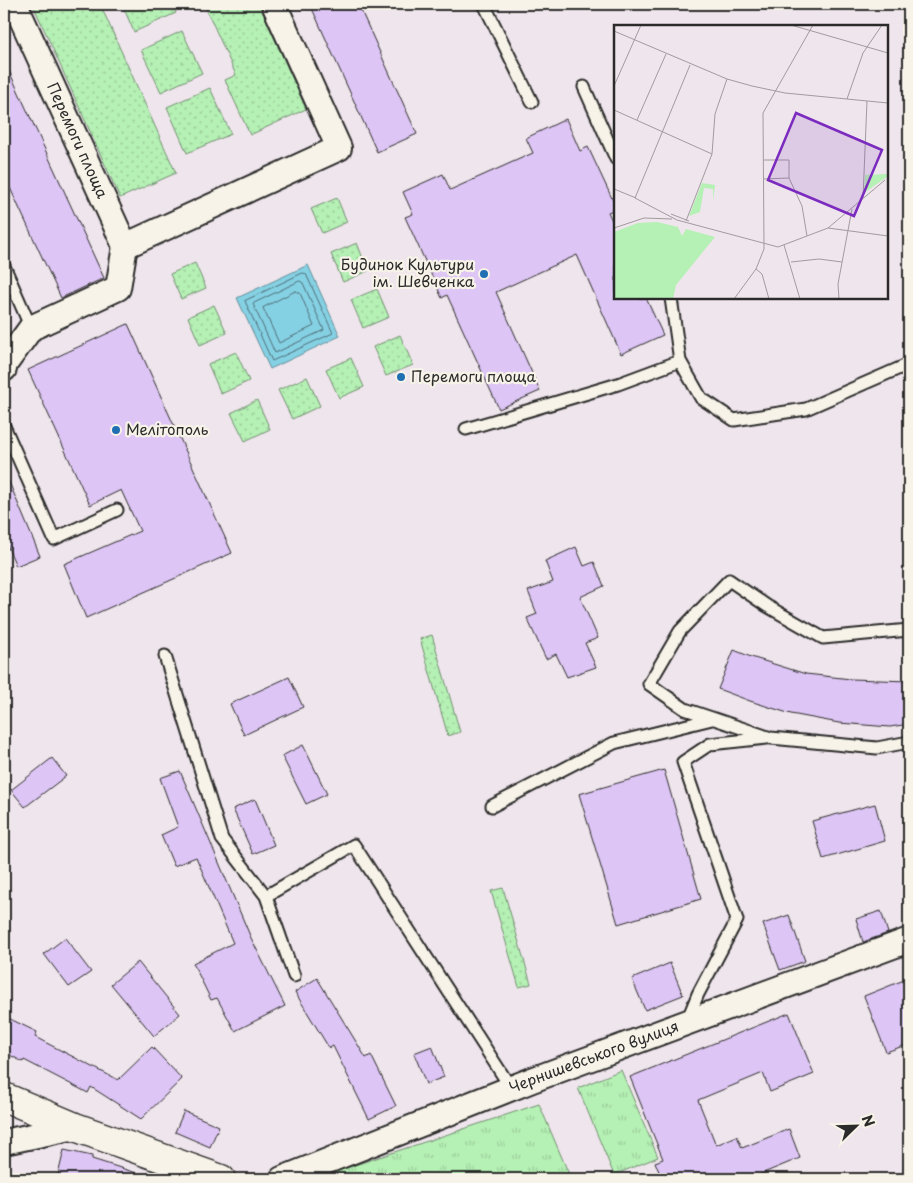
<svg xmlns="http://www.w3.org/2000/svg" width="913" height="1183" font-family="'Playpen Sans',sans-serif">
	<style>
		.grass { fill: url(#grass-dots); stroke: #708e70 }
		.park { fill: url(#park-tufts); stroke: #708e70 }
		.water { fill: #85d1e4; stroke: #618f9a }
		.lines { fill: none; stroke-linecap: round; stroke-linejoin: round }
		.shore { stroke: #4f6d75; stroke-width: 1 }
		.building { fill: #ddc5f5; stroke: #2b2b2b }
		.lane-casing { stroke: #2b2b2b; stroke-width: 15 }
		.street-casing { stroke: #2b2b2b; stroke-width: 28 }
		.secondary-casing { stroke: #2b2b2b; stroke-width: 31 }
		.lane { stroke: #f7f3e8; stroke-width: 11 }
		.street { stroke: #f7f3e8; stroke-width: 24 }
		.secondary { stroke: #f7f3e8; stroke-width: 28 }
		.poi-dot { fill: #1f6fb2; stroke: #f7f3e8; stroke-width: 2 }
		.labels { text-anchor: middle; stroke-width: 4.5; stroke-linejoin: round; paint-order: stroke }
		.street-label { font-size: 15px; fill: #2b2b2b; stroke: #f7f3e8 }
		.poi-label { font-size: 15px; fill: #2b2b2b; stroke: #f7f3e8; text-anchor: start }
		.inset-road { fill: none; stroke: #a19b9f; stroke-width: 1 }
		.view { fill: #7b2cbf; fill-opacity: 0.15; stroke: #7b2cbf; stroke-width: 2.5 }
		.inset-edge { fill: none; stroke: #2b2b2b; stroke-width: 2.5 }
	</style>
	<defs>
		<pattern id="grass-dots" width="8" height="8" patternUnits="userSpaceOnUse" patternTransform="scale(1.25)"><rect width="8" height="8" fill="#b5f0b4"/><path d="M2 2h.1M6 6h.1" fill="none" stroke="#9cce9b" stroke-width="1.8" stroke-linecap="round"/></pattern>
		<pattern id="park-tufts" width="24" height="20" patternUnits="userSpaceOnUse" patternTransform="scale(1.25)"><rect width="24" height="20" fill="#b5f0b4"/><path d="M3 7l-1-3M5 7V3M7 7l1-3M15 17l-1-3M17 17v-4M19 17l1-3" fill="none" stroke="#9cce9b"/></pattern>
	</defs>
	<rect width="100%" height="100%" fill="#efe5ec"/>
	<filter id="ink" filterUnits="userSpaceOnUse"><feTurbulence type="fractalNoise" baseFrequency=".02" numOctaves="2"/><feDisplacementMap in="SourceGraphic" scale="10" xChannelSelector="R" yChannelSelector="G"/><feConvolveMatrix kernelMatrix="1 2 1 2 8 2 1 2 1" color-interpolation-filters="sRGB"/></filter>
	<g filter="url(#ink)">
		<path class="grass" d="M 41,4 L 100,4 L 176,173 L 120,198 L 34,7 Z
			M 122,4 L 172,4 L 176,13 L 134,32 Z
			M 204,4 L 259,4 L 306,109 L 250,135 L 225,80 L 236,75 Z
			M 182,31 L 202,73 L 161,92 L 141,50 Z
			M 210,88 L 231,134 L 187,153 L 167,107 Z
			M 337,198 L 347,222 L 322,233 L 311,209 Z
			M 357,243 L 368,271 L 343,282 L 331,254 Z
			M 195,263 L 206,288 L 181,299 L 170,274 Z
			M 377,289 L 389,317 L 363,328 L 351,300 Z
			M 214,305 L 227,333 L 200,345 L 188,317 Z
			M 400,335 L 413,365 L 386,376 L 373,347 Z
			M 236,352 L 249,381 L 221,394 L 208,364 Z
			M 351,358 L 364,387 L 339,398 L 326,369 Z
			M 307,377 L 320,406 L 292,419 L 278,390 Z
			M 257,400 L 270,429 L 245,441 L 231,413 Z
			M 432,635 L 460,732 L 448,736 L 420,639 Z
			M 503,888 L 531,984 L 519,987 L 491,891 Z"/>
		<path class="park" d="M 621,1070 L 658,1157 L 614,1175 L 578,1088 Z
			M 539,1104 L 571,1179 L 317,1179 L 316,1178 Z"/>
		<path class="water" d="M 308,265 L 340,336 L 270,369 L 237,298 Z"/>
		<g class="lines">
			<path class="shore" d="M 303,273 L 306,274 L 333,333 L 272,361 L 245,301 Z
				M 300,281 L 303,283 L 324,330 L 275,353 L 253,304 Z
				M 296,291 L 300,293 L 314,326 L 279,343 L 263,308 Z"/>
		</g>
		<path class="building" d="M 310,4 L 358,4 L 417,134 L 377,152 Z
			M 4,60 L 104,278 L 61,298 L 4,175 Z
			M 566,119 L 580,151 L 588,147 L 616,207 L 616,209 L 608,212 L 616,229 L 616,298 L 646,298 L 663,335 L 621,354 L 577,255 L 496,292 L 540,391 L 499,409 L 447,295 L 442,298 L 405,217 L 413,214 L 403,192 L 443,174 L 450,190 L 533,153 L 526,138 Z
			M 128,324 L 232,553 L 86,618 L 64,564 L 140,531 L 121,490 L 90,505 L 28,370 Z
			M 4,470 L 40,556 L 16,566 L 4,538 Z
			M 576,547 L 584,566 L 594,562 L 604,586 L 580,597 L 598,638 L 585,643 L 596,667 L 567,677 L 556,654 L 546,659 L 527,618 L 537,614 L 528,591 L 553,582 L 545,561 Z
			M 734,650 L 751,657 L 806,674 L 851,679 L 909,681 L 909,724 L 890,727 L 839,723 L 791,714 L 750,701 L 718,689 Z
			M 289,677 L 303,707 L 244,735 L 230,704 Z
			M 303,745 L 327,794 L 306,804 L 282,756 Z
			M 52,758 L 66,776 L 25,807 L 11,790 Z
			M 664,770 L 701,899 L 618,924 L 579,794 Z
			M 180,771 L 251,938 L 285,1006 L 235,1031 L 217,998 L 211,1000 L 193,963 L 233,943 L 196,857 L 174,866 L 161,835 L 178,827 L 160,778 Z
			M 255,799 L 274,845 L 253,854 L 233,809 Z
			M 875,804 L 885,841 L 823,859 L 812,821 Z
			M 881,911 L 888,933 L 863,942 L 856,919 Z
			M 789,915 L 805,961 L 780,970 L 763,924 Z
			M 65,938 L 91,972 L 69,987 L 44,954 Z
			M 138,962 L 180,1014 L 154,1036 L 111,984 Z
			M 670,963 L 683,995 L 645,1010 L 632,979 Z
			M 317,978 L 366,1058 L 371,1055 L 396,1106 L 369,1119 L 333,1046 L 329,1048 L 295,992 Z
			M 909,978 L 909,1044 L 886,1052 L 864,996 Z
			M 789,1013 L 814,1074 L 770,1092 L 763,1073 L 698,1100 L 716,1145 L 737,1136 L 742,1148 L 789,1129 L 800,1158 L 749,1179 L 662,1179 L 655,1162 L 663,1159 L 630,1077 Z
			M 4,1016 L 37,1032 L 35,1037 L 118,1080 L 152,1047 L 182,1079 L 141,1119 L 91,1087 L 88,1093 L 24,1060 L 23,1062 L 4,1052 Z
			M 432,1046 L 444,1077 L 426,1084 L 414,1053 Z
			M 184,1111 L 219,1126 L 210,1147 L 175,1132 Z
			M 64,1150 L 92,1156 L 92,1159 L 143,1175 L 143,1179 L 76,1179 L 58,1175 Z"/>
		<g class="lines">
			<g class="lane-casing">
				<path id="lane" d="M 484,4 L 532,102
					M 584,87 L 616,159
					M 4,266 L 31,328
					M 680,361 L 701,398 L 734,420 L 806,409 L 909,364
					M 4,426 L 54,539 L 117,510
					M 466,429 L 618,384 L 680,361 L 671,298
					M 909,630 L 823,638 L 767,606 L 729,580 L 680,631 L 649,684 L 685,709 L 771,738 L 877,748 L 909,742
					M 165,656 L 222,839 L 266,896 L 354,845 L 511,1088
					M 492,806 L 614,743 L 712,719
					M 266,896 L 294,976
					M 687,1021 L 698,994 L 737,920 L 683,762 L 710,744 L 767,738"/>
			</g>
			<g class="street-casing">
				<g id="street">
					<path id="s1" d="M 15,4 L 125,246 L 339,148 L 274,4"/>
					<path d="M 4,369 L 5,364 L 31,328 L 118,288 L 125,246"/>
					<path d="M 4,1142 L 75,1127"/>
					<path id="s2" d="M 282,1179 L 532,1080 L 909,940"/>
				</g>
			</g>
			<g class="secondary-casing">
				<path id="secondary" d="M 4,1097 L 75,1127 L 221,1179"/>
			</g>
			<use href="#lane" class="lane"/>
			<use href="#street" class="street"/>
			<use href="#secondary" class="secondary"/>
		</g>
	</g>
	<g class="poi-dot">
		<circle cx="484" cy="274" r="5"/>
		<circle cx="401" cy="377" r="5"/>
		<circle cx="116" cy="430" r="5"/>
	</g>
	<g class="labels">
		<g class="street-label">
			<text dy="5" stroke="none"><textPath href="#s1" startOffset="150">Перемоги площа</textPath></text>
			<text dy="5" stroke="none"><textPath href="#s2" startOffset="335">Чернишевського вулиця</textPath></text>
		</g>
		<g class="poi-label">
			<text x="474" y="270" text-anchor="end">Будинок Культури<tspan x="474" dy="17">ім. Шевченка</tspan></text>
			<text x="411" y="382">Перемоги площа</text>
			<text x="126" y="435">Мелітополь</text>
		</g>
	</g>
	<g transform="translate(614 25)">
		<rect width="274" height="274" fill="#efe5ec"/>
		<path d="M 273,149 L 274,151 L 250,168 L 251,150 ZM 88,158 L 101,160 L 99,175 L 99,164 L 90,163 L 86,187 L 75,191 ZM 43,197 L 64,202 L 68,211 L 72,204 L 101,212 L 62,260 L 59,274 L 0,274 L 0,207 L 24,198 Z" fill="#b5f0b4"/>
		<path class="inset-road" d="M 177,0 L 274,28M 0,6 L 113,54 L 138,61 L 171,68 L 274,78M 0,61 L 27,0M 233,74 L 249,28 L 268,0M 0,85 L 98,129M 23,95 L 52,29M 175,153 L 188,181 L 193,211M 149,154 L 175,153 L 175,135 L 150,135M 0,164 L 22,173M 21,173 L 76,40M 21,173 L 63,195 L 164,222 L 214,203 L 271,155M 249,173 L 253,76M 57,189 L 75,196M 72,196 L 98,129 L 101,89 L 113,54M 0,203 L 30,193 L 58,194M 214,203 L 274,211M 170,220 L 186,274M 177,237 L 205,234 L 228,237M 142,244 L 148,249 L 155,274M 120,274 L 142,244 L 150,224 L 149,88 L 199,0M 225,274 L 224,259 L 238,184"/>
		<path class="view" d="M 182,88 L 268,125 L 240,191 L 154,155 Z"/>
		<rect width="274" height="274" class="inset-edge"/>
	</g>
	<rect width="913" height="1183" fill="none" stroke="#f7f3e8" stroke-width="20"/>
	<rect x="10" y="10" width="893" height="1163" fill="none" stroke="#2b2b2b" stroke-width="2" filter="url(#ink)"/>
	<g transform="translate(856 1126) rotate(67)" stroke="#f7f3e8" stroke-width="4" paint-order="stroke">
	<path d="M0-4L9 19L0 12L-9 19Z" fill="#2b2b2b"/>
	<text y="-8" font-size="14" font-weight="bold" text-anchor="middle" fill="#2b2b2b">N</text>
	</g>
</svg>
